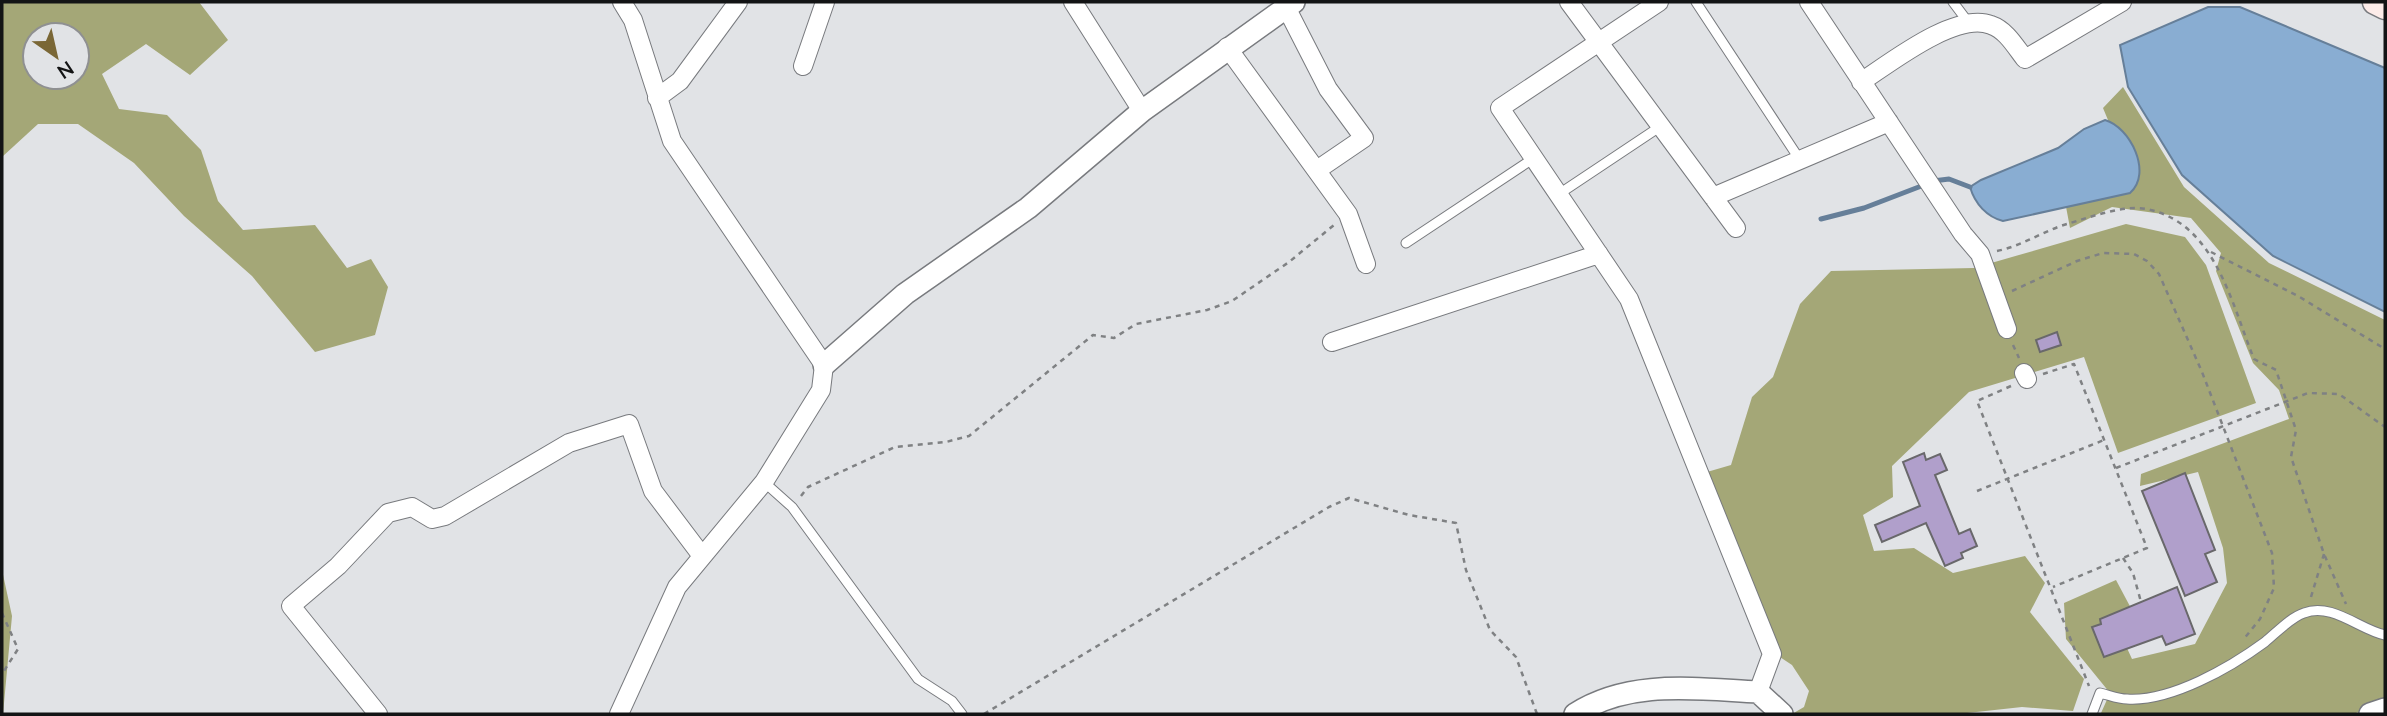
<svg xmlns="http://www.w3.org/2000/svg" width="2387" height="716" font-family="Lato,sans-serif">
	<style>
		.forest { fill: #a4a777; fill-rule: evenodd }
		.water { fill: #89add2; stroke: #667f99; stroke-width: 2 }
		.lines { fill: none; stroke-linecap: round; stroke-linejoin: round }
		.stream { stroke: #667f99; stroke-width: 5 }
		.building { fill: #b09fcb; stroke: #69686b; stroke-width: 2 }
		.service-casing { stroke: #787a7e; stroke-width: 11 }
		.minor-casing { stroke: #787a7e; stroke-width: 20 }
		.tertiary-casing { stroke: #787a7e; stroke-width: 24 }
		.secondary-casing { stroke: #787a7e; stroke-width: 27 }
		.path { stroke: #7f8183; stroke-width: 2.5; stroke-dasharray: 5 5; stroke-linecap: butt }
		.service { stroke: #fff; stroke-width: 9 }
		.minor { stroke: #fff; stroke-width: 18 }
		.tertiary { stroke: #fff; stroke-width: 21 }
		.secondary { stroke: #fdece9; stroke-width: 24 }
	</style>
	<rect width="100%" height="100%" fill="#e1e3e6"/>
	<path class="forest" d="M 2,2 L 199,2 L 228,40 L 190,75 L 146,44 L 102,74 L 119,109 L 167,115 L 201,150 L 218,201 L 243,230 L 315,225 L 347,268 L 371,259 L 388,287 L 375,335 L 315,352 L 252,276 L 184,216 L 134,163 L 78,124 L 38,124 L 2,157 ZM 35,35 L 77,35 L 77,77 L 35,77 Z
		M 2123,87 L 2184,187 L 2269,263 L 2385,320 L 2385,703 L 2353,714 L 2104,714 L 2101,713 L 2110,693 L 2066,639 L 2064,603 L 2116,580 L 2133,612 L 2115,622 L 2132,659 L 2195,644 L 2227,583 L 2223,548 L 2198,472 L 2140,486 L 2141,474 L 2289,419 L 2279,390 L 2253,363 L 2216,271 L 2221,253 L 2191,218 L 2112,207 L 2070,228 L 2064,196 L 2135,185 L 2103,108 Z
		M 2126,224 L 2185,237 L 2206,265 L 2256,403 L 2118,453 L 2084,357 L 1969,392 L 1892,466 L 1893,497 L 1863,515 L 1874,551 L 1914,548 L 1953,573 L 2025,556 L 2045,583 L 2030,612 L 2084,679 L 2073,711 L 2022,707 L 1958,714 L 1792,714 L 1804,707 L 1809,691 L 1792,665 L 1777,655 L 1707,472 L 1731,465 L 1752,397 L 1773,377 L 1800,304 L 1831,271 L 1974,268 Z
		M 2,570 L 12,616 L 3,714 L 2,714 Z"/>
	<path class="water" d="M 2208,7 L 2240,7 L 2385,68 L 2385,312 L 2273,256 L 2182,175 L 2128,87 L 2120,45 Z
		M 2105,120 C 2130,127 2153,173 2130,193 L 2003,221 C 1987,217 1975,204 1970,187 L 1981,180 L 2058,148 L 2084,129 Z"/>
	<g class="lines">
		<path class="stream" d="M 1933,181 L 1949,179 L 1970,187
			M 1821,219 L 1864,208 L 1924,185"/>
	</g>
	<path class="building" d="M 2057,332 L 2061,345 L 2040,352 L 2036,340 Z
		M 1924,453 L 1926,460 L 1940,454 L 1947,470 L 1935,475 L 1959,534 L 1970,529 L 1977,546 L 1961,553 L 1963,558 L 1945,566 L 1926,523 L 1882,542 L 1875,525 L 1920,506 L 1903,462 Z
		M 2185,473 L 2215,550 L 2205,554 L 2217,582 L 2185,596 L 2142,491 Z
		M 2177,587 L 2195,634 L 2166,645 L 2162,636 L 2104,657 L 2092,627 L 2101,624 L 2100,619 Z"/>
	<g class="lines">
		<g class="service-casing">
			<path id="service" d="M 1696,2 L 1800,160
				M 1953,2 L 1968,22
				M 1559,194 L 1661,126
				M 1406,243 L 1534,158
				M 764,482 L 792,507 L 918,679 L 952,701 L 962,714
				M 2092,714 L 2100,693 C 2109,695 2118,699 2127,699 C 2171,702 2231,667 2265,642 C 2276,633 2291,617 2304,613 C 2332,602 2360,630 2385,635"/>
		</g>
		<g class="minor-casing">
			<path id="minor" d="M 1073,2 L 1142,111
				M 1569,2 L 1736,228
				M 1659,2 L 1500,108 L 1629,299 L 1772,654 L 1758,692
				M 1809,2 L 1963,234 L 1980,254 L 2007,329
				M 1286,7 L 1328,89 L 1364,138 L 1317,170
				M 1227,47 L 1348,214 L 1366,264
				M 803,66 L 825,2
				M 1861,82 C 1890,63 1956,11 1991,25 C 2006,30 2015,46 2025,59 L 2122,2
				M 657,98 L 680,81 L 738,2
				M 1713,197 L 1889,122
				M 1332,342 L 1599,254
				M 2024,373 L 2027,379
				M 378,714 L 291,606 L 338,566 L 388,513 L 412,507 L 432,519 L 445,516 L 569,443 L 629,424 L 653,491 L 702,556
				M 619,714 L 677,587 L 764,482 L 821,390 L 824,365 L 672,141 L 633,20 L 622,2"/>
		</g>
		<g class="tertiary-casing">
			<path id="tertiary" d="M 824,365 L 905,294 L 1028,208 L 1142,111 L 1294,2
				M 1575,714 C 1630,679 1695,689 1758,692 L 1782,714
				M 2370,714 L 2385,709"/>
		</g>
		<g class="secondary-casing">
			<path id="secondary" d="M 2375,2 L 2385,7"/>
		</g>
		<path class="path" d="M 1997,251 C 2022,246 2043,231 2067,224 C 2091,217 2127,203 2151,210 C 2216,226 2232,305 2254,359 L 2276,370 L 2296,430 L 2291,457 L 2324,554 L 2346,604
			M 2211,252 L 2298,296 L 2385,349
			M 2012,291 L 2077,261 L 2103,253 L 2134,254 L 2147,261 L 2159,274 L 2202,372 L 2272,553 L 2274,588 L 2260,619 L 2243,640
			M 2013,345 L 2019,358
			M 2043,374 L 2074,364 L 2147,548 L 2053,587
			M 2011,386 L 1977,401 L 2089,686
			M 2116,468 L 2308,393 L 2339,394 L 2385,427
			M 1977,491 L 2104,440
			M 801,496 L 808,487 L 895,447 L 946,442 L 969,436 L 1093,335 L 1114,338 L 1136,324 L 1207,310 L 1232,301 L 1289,262 L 1334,225
			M 2123,558 L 2133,573 L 2141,602
			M 2311,597 L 2324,554
			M 2,613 L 18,649 L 2,674
			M 984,714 L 1329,507 L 1349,498 L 1409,515 L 1456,523 L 1466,570 L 1490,630 L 1516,657 L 1537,714"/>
		<use href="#service" class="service"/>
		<use href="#minor" class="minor"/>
		<use href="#tertiary" class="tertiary"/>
		<use href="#secondary" class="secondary"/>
	</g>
	<rect width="2387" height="716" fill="none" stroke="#131415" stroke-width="7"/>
	<g transform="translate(56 56) rotate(146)"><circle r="33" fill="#e1e3e6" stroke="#8f9092" stroke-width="2"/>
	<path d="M0-5L12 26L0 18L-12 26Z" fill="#7a6736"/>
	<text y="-10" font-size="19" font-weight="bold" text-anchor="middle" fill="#131415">N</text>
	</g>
</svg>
